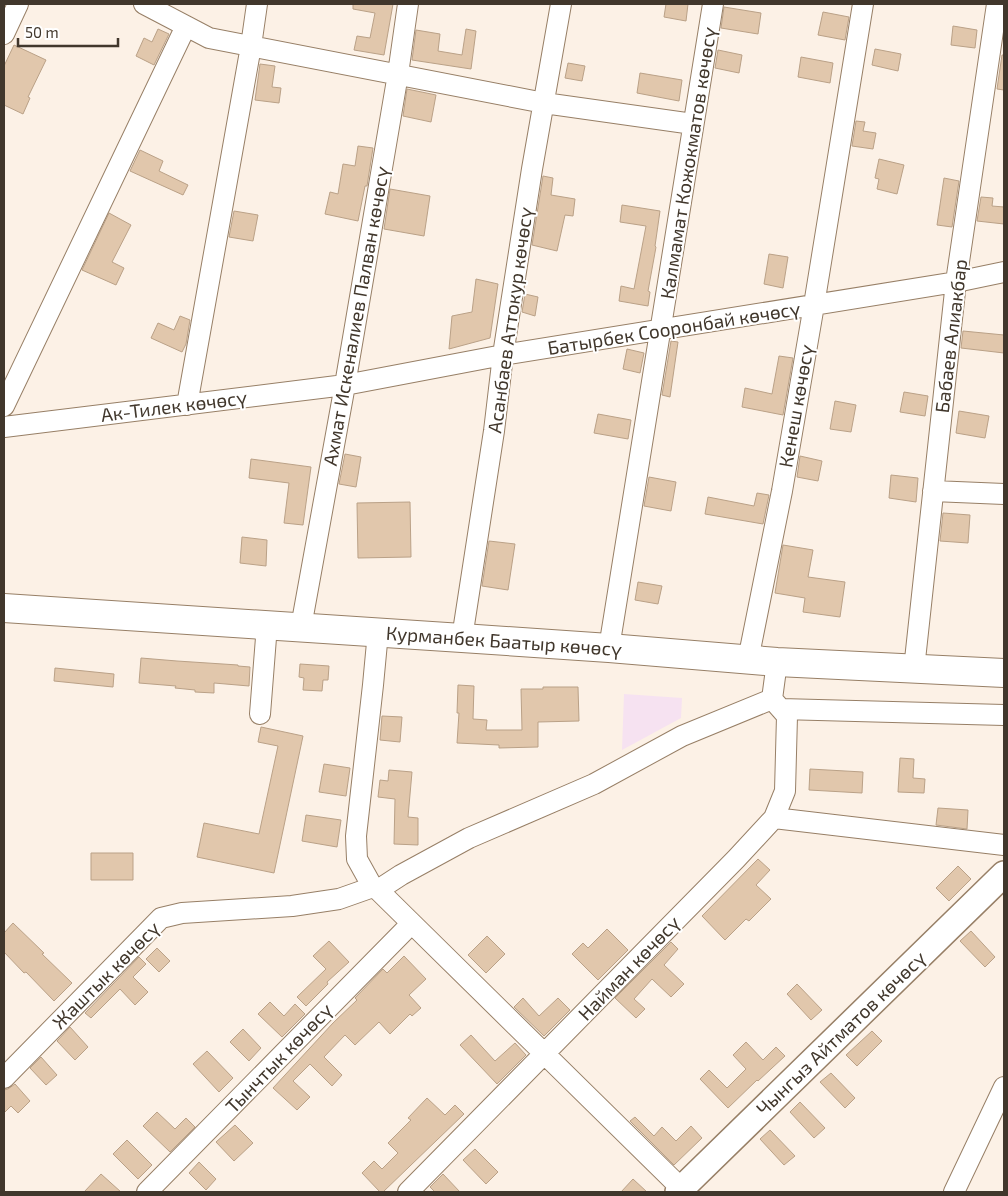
<svg xmlns="http://www.w3.org/2000/svg" width="1008" height="1196" font-family="'Exo 2',sans-serif">
	<style>
		.industrial { fill: #f6e2f1 }
		.building { fill: #e1c7ac; stroke: #baa187 }
		.lines { fill: none; stroke-linecap: round; stroke-linejoin: round }
		.minor-casing { stroke: #977f66; stroke-width: 22 }
		.major-casing { stroke: #977f66; stroke-width: 28 }
		.highway-casing { stroke: #977f66; stroke-width: 30 }
		.minor { stroke: #fff; stroke-width: 20 }
		.major { stroke: #fff; stroke-width: 25 }
		.highway { stroke: #fff; stroke-width: 28 }
		.labels { text-anchor: middle; stroke-width: 4; stroke-linejoin: round; paint-order: stroke }
		.street-label { font-size: 19px; fill: #41372c; stroke: #fff }
	</style>
	<rect width="100%" height="100%" fill="#fcf1e6"/>
	<path class="industrial" d="M 624,694 L 682,698 L 681,718 L 622,750 Z"/>
	<path class="building" d="M 353,4 L 393,4 L 384,55 L 354,50 L 357,36 L 370,38 L 375,13 L 353,9 Z
		M 666,4 L 688,4 L 686,21 L 664,17 Z
		M 724,7 L 761,13 L 758,34 L 721,28 Z
		M 823,12 L 849,17 L 845,40 L 818,35 Z
		M 953,26 L 977,30 L 975,48 L 951,45 Z
		M 158,29 L 169,34 L 154,65 L 136,56 L 144,38 L 152,42 Z
		M 466,29 L 476,31 L 471,69 L 412,60 L 416,30 L 440,34 L 438,51 L 462,55 Z
		M 14,45 L 46,60 L 28,97 L 30,98 L 23,114 L 4,105 L 4,66 Z
		M 875,49 L 901,54 L 898,71 L 872,65 Z
		M 718,50 L 742,55 L 739,73 L 715,68 Z
		M 1002,55 L 1004,55 L 1004,90 L 997,89 Z
		M 801,57 L 833,63 L 830,83 L 798,77 Z
		M 568,63 L 585,66 L 582,81 L 565,78 Z
		M 260,64 L 275,66 L 272,87 L 281,88 L 279,103 L 255,100 Z
		M 640,73 L 682,80 L 679,101 L 637,93 Z
		M 407,89 L 436,95 L 431,122 L 403,116 Z
		M 856,121 L 865,122 L 863,131 L 876,133 L 873,149 L 852,146 Z
		M 358,146 L 373,148 L 367,186 L 365,186 L 358,221 L 325,214 L 330,192 L 338,194 L 343,164 L 355,166 Z
		M 140,150 L 163,161 L 159,171 L 188,185 L 183,195 L 130,171 Z
		M 879,159 L 904,165 L 897,194 L 877,189 L 879,179 L 875,178 Z
		M 543,176 L 553,178 L 551,195 L 575,199 L 573,216 L 565,215 L 557,251 L 532,245 Z
		M 944,178 L 959,181 L 952,227 L 937,225 Z
		M 390,189 L 430,196 L 424,236 L 384,229 Z
		M 981,197 L 993,198 L 992,206 L 1004,207 L 1004,224 L 977,221 Z
		M 622,205 L 660,211 L 655,246 L 656,247 L 648,291 L 650,292 L 648,306 L 619,301 L 621,286 L 634,289 L 646,226 L 620,222 Z
		M 234,211 L 258,215 L 253,241 L 229,237 Z
		M 109,213 L 131,225 L 112,262 L 124,268 L 116,285 L 82,270 Z
		M 769,254 L 788,257 L 783,288 L 764,284 Z
		M 476,279 L 498,284 L 490,338 L 449,349 L 452,316 L 472,312 Z
		M 525,294 L 538,297 L 535,316 L 522,312 Z
		M 180,316 L 190,320 L 186,344 L 182,352 L 151,338 L 158,323 L 174,330 Z
		M 963,331 L 1004,335 L 1004,353 L 961,348 Z
		M 671,341 L 678,342 L 670,397 L 662,395 Z
		M 627,349 L 644,353 L 640,373 L 623,369 Z
		M 779,356 L 793,358 L 783,415 L 742,407 L 745,388 L 772,394 Z
		M 904,392 L 928,396 L 925,416 L 900,412 Z
		M 835,401 L 856,405 L 851,432 L 830,429 Z
		M 959,411 L 989,416 L 985,438 L 956,433 Z
		M 598,414 L 631,420 L 628,439 L 594,433 Z
		M 345,454 L 361,457 L 356,487 L 339,484 Z
		M 800,456 L 822,461 L 818,481 L 797,477 Z
		M 251,459 L 311,467 L 303,525 L 284,523 L 289,483 L 249,478 Z
		M 891,475 L 918,478 L 916,502 L 889,498 Z
		M 649,477 L 676,482 L 671,511 L 644,506 Z
		M 757,493 L 769,495 L 763,524 L 705,514 L 708,497 L 754,506 Z
		M 410,502 L 411,557 L 358,558 L 357,503 Z
		M 943,513 L 970,515 L 968,543 L 940,541 Z
		M 242,537 L 267,540 L 266,566 L 240,563 Z
		M 489,541 L 515,544 L 508,590 L 482,586 Z
		M 783,545 L 813,550 L 808,577 L 845,582 L 840,617 L 803,612 L 805,598 L 775,593 Z
		M 638,582 L 662,586 L 658,604 L 635,600 Z
		M 141,658 L 177,661 L 238,665 L 238,666 L 250,667 L 249,686 L 214,683 L 214,693 L 195,692 L 195,690 L 175,688 L 176,686 L 139,683 Z
		M 300,664 L 329,666 L 328,680 L 323,680 L 322,691 L 303,690 L 304,678 L 299,677 Z
		M 55,668 L 114,674 L 113,687 L 54,681 Z
		M 458,685 L 474,686 L 473,719 L 487,720 L 486,730 L 522,730 L 521,689 L 543,689 L 543,687 L 578,687 L 579,721 L 538,722 L 538,747 L 499,748 L 499,745 L 457,743 L 459,713 L 457,713 Z
		M 382,716 L 402,717 L 400,742 L 380,740 Z
		M 261,727 L 303,736 L 274,873 L 197,857 L 204,823 L 259,834 L 278,746 L 258,742 Z
		M 900,758 L 914,759 L 913,778 L 925,779 L 924,793 L 898,792 Z
		M 324,764 L 350,768 L 346,796 L 319,792 Z
		M 810,769 L 863,772 L 862,793 L 809,790 Z
		M 389,770 L 412,772 L 408,817 L 418,818 L 418,845 L 394,844 L 395,799 L 378,797 L 380,780 L 388,781 Z
		M 938,808 L 968,810 L 967,829 L 936,825 Z
		M 306,815 L 341,820 L 337,847 L 302,841 Z
		M 91,853 L 133,853 L 133,880 L 91,880 Z
		M 758,859 L 770,870 L 756,885 L 771,899 L 749,921 L 746,919 L 725,940 L 702,916 Z
		M 958,866 L 971,879 L 949,901 L 936,888 Z
		M 13,923 L 44,953 L 42,954 L 72,983 L 54,1001 L 26,972 L 24,973 L 4,952 L 4,933 Z
		M 607,929 L 628,950 L 598,980 L 572,954 L 583,943 L 588,948 Z
		M 971,931 L 995,957 L 985,967 L 960,941 Z
		M 487,936 L 505,954 L 486,973 L 468,955 Z
		M 329,941 L 349,962 L 327,982 L 328,984 L 306,1006 L 297,997 L 326,969 L 313,956 Z
		M 671,942 L 678,949 L 664,965 L 684,984 L 671,997 L 652,979 L 634,999 L 645,1009 L 636,1018 L 615,998 Z
		M 157,948 L 170,961 L 159,972 L 146,959 Z
		M 404,956 L 426,979 L 409,995 L 421,1008 L 412,1016 L 410,1014 L 390,1034 L 379,1022 L 355,1045 L 345,1035 L 324,1057 L 342,1075 L 332,1086 L 310,1064 L 293,1081 L 310,1097 L 297,1110 L 273,1088 L 333,1023 L 357,1000 L 355,998 L 383,969 L 387,973 Z
		M 139,957 L 146,964 L 133,977 L 148,992 L 135,1005 L 120,989 L 91,1018 L 85,1013 Z
		M 797,984 L 822,1010 L 811,1020 L 787,994 Z
		M 523,998 L 539,1016 L 558,998 L 570,1010 L 544,1036 L 514,1007 Z
		M 270,1002 L 284,1016 L 295,1004 L 305,1014 L 282,1037 L 258,1014 Z
		M 70,1027 L 88,1047 L 75,1060 L 57,1041 Z
		M 243,1029 L 261,1048 L 249,1061 L 230,1042 Z
		M 872,1031 L 882,1041 L 857,1066 L 846,1055 Z
		M 471,1035 L 495,1061 L 515,1043 L 526,1055 L 497,1084 L 460,1045 Z
		M 746,1042 L 763,1060 L 776,1047 L 785,1056 L 758,1081 L 757,1080 L 728,1108 L 700,1079 L 709,1070 L 727,1088 L 746,1069 L 733,1055 Z
		M 207,1051 L 233,1078 L 219,1092 L 193,1064 Z
		M 41,1057 L 57,1075 L 46,1085 L 30,1068 Z
		M 831,1073 L 855,1098 L 845,1108 L 820,1082 Z
		M 15,1084 L 30,1101 L 18,1113 L 11,1106 L 4,1113 L 4,1090 L 8,1089 Z
		M 427,1098 L 445,1115 L 455,1105 L 464,1114 L 383,1192 L 380,1192 L 362,1173 L 374,1161 L 382,1169 L 398,1153 L 388,1143 L 411,1120 L 408,1118 Z
		M 800,1102 L 825,1128 L 814,1138 L 790,1112 Z
		M 157,1112 L 175,1129 L 186,1118 L 195,1127 L 170,1152 L 143,1126 Z
		M 635,1117 L 654,1136 L 662,1127 L 676,1141 L 691,1126 L 702,1138 L 674,1165 L 630,1121 Z
		M 235,1125 L 253,1143 L 234,1161 L 216,1142 Z
		M 770,1130 L 795,1156 L 784,1165 L 760,1139 Z
		M 127,1140 L 152,1165 L 138,1179 L 113,1154 Z
		M 475,1149 L 498,1172 L 486,1184 L 463,1160 Z
		M 199,1162 L 216,1179 L 206,1190 L 189,1173 Z
		M 101,1174 L 121,1192 L 84,1192 Z
		M 443,1174 L 460,1192 L 435,1192 L 430,1187 Z
		M 633,1179 L 647,1192 L 621,1192 Z"/>
	<g class="lines">
		<g class="minor-casing">
			<path id="minor" d="M 144,4 L 209,38 L 544,103 L 693,124
				M 4,34 L 18,4
				M 187,405 L 251,46 L 257,4
				M 4,406 L 186,26
				M 4,427 L 345,385 L 503,355 L 956,282 L 1004,272
				M 933,491 L 1004,494
				M 301,627 L 345,385 L 398,74 L 408,4
				M 378,632 L 373,685 L 356,836 L 357,859 L 372,886 L 378,890 L 685,1192
				M 462,638 L 494,431 L 503,355 L 532,169 L 561,4
				M 609,648 L 713,4
				M 748,660 L 782,491 L 814,305 L 863,4
				M 914,669 L 956,282 L 997,4
				M 781,709 L 1004,715
				M 260,714 L 267,625
				M 774,818 L 1004,845
				M 378,890 L 401,875 L 469,838 L 594,784 L 682,736 L 772,699
				M 4,1078 L 161,918 L 182,913 L 292,906 L 339,899 L 373,887
				M 147,1192 L 411,924
				M 408,1192 L 736,859 L 774,818 L 785,791 L 787,716 L 772,699 L 777,662
				M 954,1192 L 1004,1087"/>
		</g>
		<g class="major-casing">
			<path id="major" d="M 678,1192 L 1004,874"/>
		</g>
		<g class="highway-casing">
			<path id="highway" d="M 4,608 L 462,638 L 609,648 L 777,662 L 1004,673"/>
		</g>
		<use href="#minor" class="minor"/>
		<use href="#major" class="major"/>
		<use href="#highway" class="highway"/>
	</g>
	<g class="labels">
		<g class="street-label">
			<text transform="translate(688 163) rotate(-81)" y="7">Калмамат Кожокматов көчөсү</text>
			<text transform="translate(356 316) rotate(-80)" y="7">Ахмат Искеналиев Палван көчөсү</text>
			<text transform="translate(510 320) rotate(-82)" y="7">Асанбаев Аттокур көчөсү</text>
			<text transform="translate(674 328) rotate(-9)" y="7">Батырбек Сооронбай көчөсү</text>
			<text transform="translate(951 336) rotate(-83)" y="7">Бабаев Алиакбар</text>
			<text transform="translate(174 406) rotate(-7)" y="7">Ак-Тилек көчөсү</text>
			<text transform="translate(796 406) rotate(-80)" y="7">Кенеш көчөсү</text>
			<text transform="translate(504 641) rotate(4)" y="7">Курманбек Баатыр көчөсү</text>
			<text transform="translate(629 968) rotate(-46)" y="7">Найман көчөсү</text>
			<text transform="translate(106 975) rotate(-45)" y="7">Жаштык көчөсү</text>
			<text transform="translate(841 1033) rotate(-44)" y="7">Чынгыз Айтматов көчөсү</text>
			<text transform="translate(279 1058) rotate(-46)" y="7">Тынчтык көчөсү</text>
		</g>
	</g>
	<rect width="1008" height="1196" fill="none" stroke="#41372c" stroke-width="10"/>
	<path d="M18 38v8h100v-8" fill="none" stroke="#41372c" stroke-width="2.5"/>
	<text x="25" y="38" font-size="15" fill="#41372c" stroke="#ffffff" stroke-width="4" paint-order="stroke">50 m</text>
</svg>
